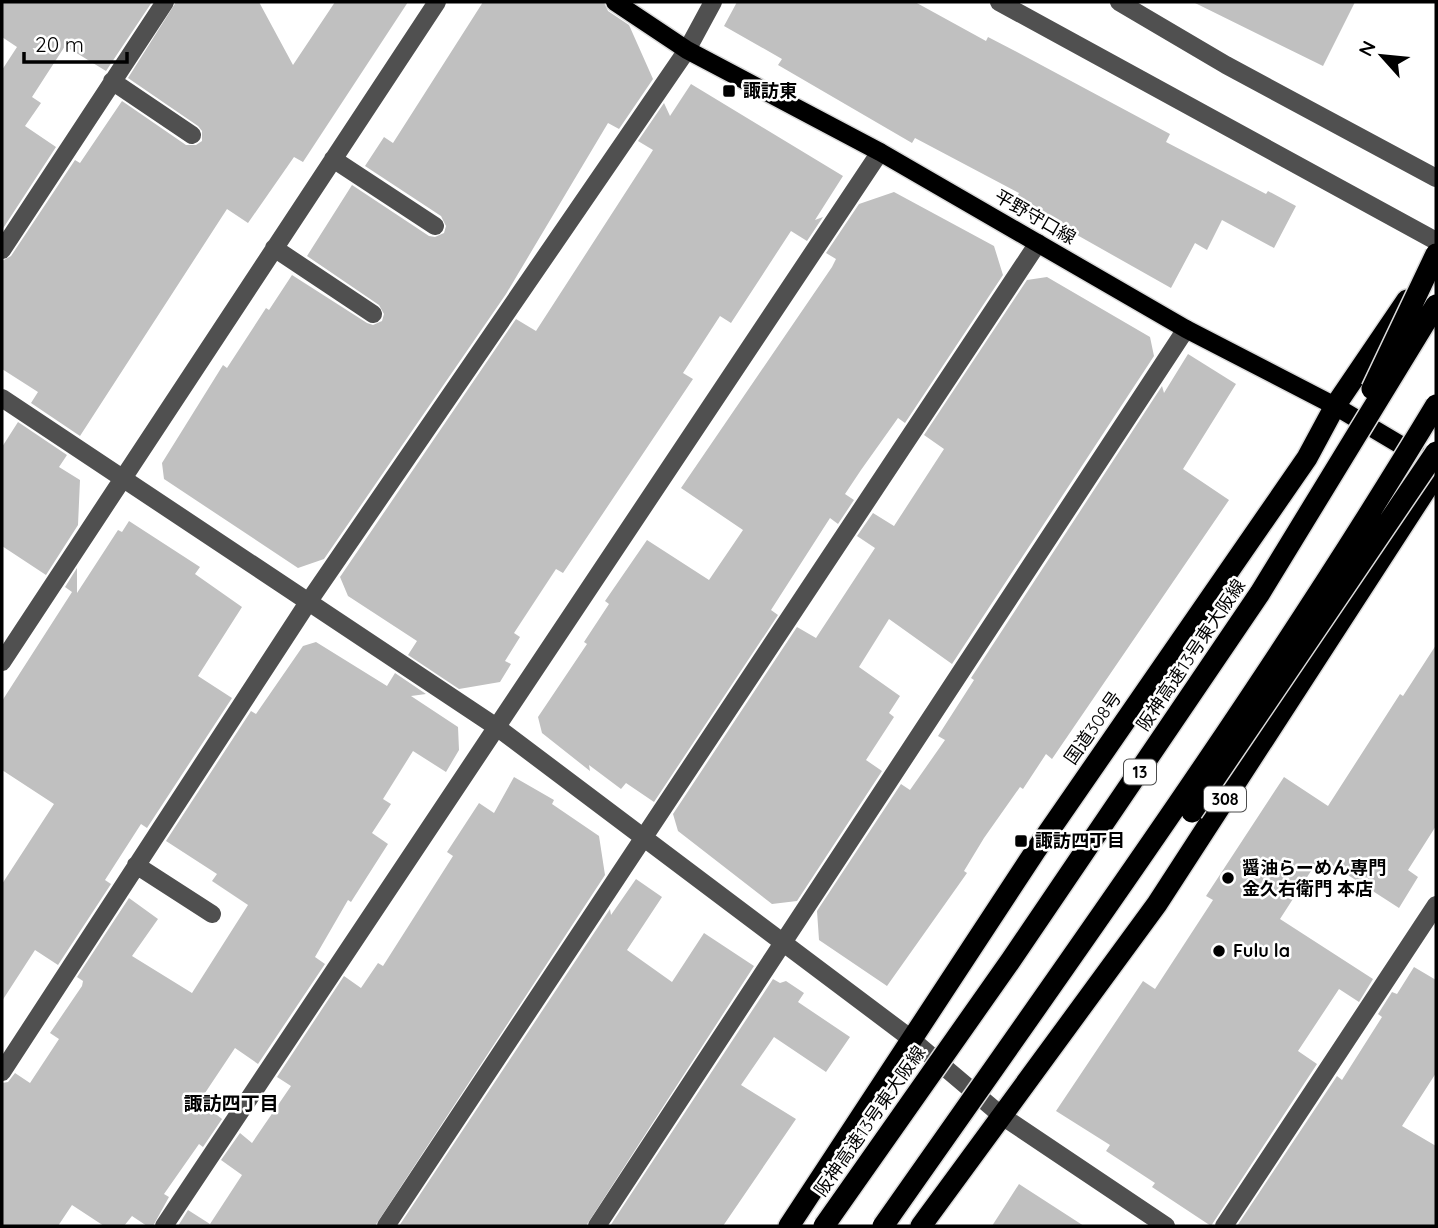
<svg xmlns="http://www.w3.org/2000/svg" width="1438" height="1228" font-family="Quicksand,'Noto Sans JP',sans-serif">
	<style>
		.building { fill: #c0c0c0 }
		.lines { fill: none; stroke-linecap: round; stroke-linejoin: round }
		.major-casing { stroke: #dbdbdb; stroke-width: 21 }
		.highway-casing { stroke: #dbdbdb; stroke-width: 24 }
		.minor { stroke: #505050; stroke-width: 18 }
		.major { stroke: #000; stroke-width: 18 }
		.highway { stroke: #000; stroke-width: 21 }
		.highway-bridge-casing { stroke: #dbdbdb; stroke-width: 24; stroke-linecap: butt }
		.highway-bridge { stroke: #000; stroke-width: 21 }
		.poi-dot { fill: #000; stroke: #fff; stroke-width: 2.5 }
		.labels { text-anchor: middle; stroke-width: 5; stroke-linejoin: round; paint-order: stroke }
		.shield { fill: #fff; stroke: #4c4c4c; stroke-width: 2 }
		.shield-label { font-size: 16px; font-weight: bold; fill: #000 }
		.poi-label { font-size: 18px; font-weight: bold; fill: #000; stroke: #fff; text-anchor: start }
		.street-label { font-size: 18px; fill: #000; stroke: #fff }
		.neighbourhood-label { font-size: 19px; font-weight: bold; fill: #000; stroke: #fff }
	</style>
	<rect width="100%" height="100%" fill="#fff"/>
	<path class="building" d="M 2,2 L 152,2 L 106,71 L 65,46 L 32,97 L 41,103 L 25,126 L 56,147 L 2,230 L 2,70 L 17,47 L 2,37 Z
		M 176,2 L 259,2 L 293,65 L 335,2 L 408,2 L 303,162 L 294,157 L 248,223 L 227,209 L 80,436 L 31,403 L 38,392 L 2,369 L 2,261 L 11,256 L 75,160 L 80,163 L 122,101 L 186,145 L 196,145 L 202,141 L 202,131 L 198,126 L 128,78 Z
		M 483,2 L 604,2 L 608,11 L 629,25 L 653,79 L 619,129 L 608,123 L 506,294 L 324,559 L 298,568 L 164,479 L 162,463 L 223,365 L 227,368 L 266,308 L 269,310 L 292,275 L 367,323 L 373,325 L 382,321 L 384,314 L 379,305 L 307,256 L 352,185 L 429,236 L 435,237 L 444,233 L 446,226 L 441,216 L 365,166 L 384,137 L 393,143 Z
		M 737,2 L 915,2 L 986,41 L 988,37 L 1015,51 L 1170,134 L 1166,142 L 1266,194 L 1268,191 L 1296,206 L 1274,248 L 1222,220 L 1207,250 L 1195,243 L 1171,288 L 1015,200 L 1019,193 L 915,138 L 912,143 L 778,65 L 782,59 L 724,26 Z
		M 1193,2 L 1355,2 L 1323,66 Z
		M 691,84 L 843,176 L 815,220 L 823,217 L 807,241 L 791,231 L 731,323 L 720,316 L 683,373 L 693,379 L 563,573 L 556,569 L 514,633 L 520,637 L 505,661 L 511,664 L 500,682 L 459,689 L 408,655 L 417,641 L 348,596 L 340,577 L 516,319 L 536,331 L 653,150 L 638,141 L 664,103 L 670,116 Z
		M 894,192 L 994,246 L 1003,275 L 905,423 L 898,418 L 861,470 L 845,494 L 854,500 L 838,524 L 830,518 L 771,610 L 778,615 L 654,802 L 626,783 L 621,789 L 589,765 L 590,771 L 542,733 L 538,717 L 587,644 L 584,642 L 609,604 L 605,601 L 647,540 L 709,580 L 743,530 L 681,488 L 832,267 L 836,259 L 826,253 L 859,204 Z
		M 1047,277 L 1150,337 L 1154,356 L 952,664 L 889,619 L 859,667 L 900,696 L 889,713 L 894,717 L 866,760 L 882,771 L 797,901 L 772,904 L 678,831 L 673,814 L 797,627 L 816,638 L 875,548 L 857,536 L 873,513 L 894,526 L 944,449 L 924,435 L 1027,280 Z
		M 1188,354 L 1236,384 L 1183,469 L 1229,500 L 1052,759 L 1046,754 L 1023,789 L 1020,787 L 984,838 L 964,871 L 967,873 L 887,986 L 819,940 L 817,911 L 901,784 L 910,790 L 945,740 L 938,736 L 974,680 L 971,678 L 1162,386 L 1164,393 Z
		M 18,422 L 67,455 L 59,467 L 80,480 L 78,525 L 46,575 L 2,546 L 2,447 Z
		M 129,521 L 200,567 L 195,574 L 242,607 L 198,676 L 232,698 L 147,828 L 141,824 L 105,880 L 111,884 L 58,965 L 35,950 L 2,1001 L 2,884 L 54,804 L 2,770 L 2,701 L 72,592 L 65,587 L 77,568 L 77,593 L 118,530 L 122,532 Z
		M 316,642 L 387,686 L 395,673 L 426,694 L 411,696 L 458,727 L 459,750 L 446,772 L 413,751 L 383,799 L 391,804 L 372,833 L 388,844 L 351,902 L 348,900 L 315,957 L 325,964 L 258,1064 L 235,1048 L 203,1096 L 216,1104 L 212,1111 L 222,1119 L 203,1147 L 199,1144 L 164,1194 L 169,1197 L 153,1226 L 147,1226 L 132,1216 L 124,1226 L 104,1226 L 72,1205 L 58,1226 L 2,1226 L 2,1083 L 8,1082 L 15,1073 L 30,1083 L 59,1039 L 50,1033 L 82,986 L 83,981 L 77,977 L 129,898 L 158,919 L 132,956 L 192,993 L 248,905 L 212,881 L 217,874 L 166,841 L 251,711 L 256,714 L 303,646 Z
		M 1436,645 L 1436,826 L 1408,870 L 1418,877 L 1399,908 L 1320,857 L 1280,919 L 1373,979 L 1359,1002 L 1339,989 L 1298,1051 L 1317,1064 L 1211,1226 L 1152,1187 L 1155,1183 L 1106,1151 L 1110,1145 L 1056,1111 L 1143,981 L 1155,989 L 1213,900 L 1206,896 L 1284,777 L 1328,806 L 1400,694 L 1403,696 Z
		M 514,777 L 554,800 L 552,804 L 599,836 L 605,875 L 375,1226 L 178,1226 L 188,1210 L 210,1224 L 242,1175 L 221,1160 L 240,1133 L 252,1143 L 291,1086 L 277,1077 L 344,976 L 361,988 L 378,963 L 383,966 L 453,856 L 447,852 L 479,803 L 494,813 Z
		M 636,879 L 662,897 L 627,950 L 672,982 L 704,933 L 754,966 L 586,1226 L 399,1226 L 610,909 L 611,915 Z
		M 1414,967 L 1436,980 L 1436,1073 L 1402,1126 L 1436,1146 L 1436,1226 L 1237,1226 L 1337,1076 L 1342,1080 L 1382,1017 L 1378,1014 L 1392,992 L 1397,994 Z
		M 773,979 L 780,983 L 786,981 L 804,993 L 798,1002 L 850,1037 L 826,1072 L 774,1037 L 741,1085 L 796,1119 L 723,1226 L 610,1226 Z
		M 1019,1184 L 1084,1226 L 992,1226 Z"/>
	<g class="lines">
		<g class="major-casing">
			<path id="major" d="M 615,2 L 687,50 L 880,152 L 1186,329 L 1335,406 L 1436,466"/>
		</g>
		<g class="highway-casing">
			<path id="highway" d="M 789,1226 L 1036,850 L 1307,458 L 1335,406 L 1407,300
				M 921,1226 L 1157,904 L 1436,474"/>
		</g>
		<path class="minor" d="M 999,2 L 1436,241
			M 1119,2 L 1226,65 L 1436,178
			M 112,81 L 192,135
			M 333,159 L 435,226
			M 274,248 L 373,314
			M 2,250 L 165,2
			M 2,398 L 498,728 L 910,1038 L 1002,1116 L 1166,1226
			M 2,662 L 437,2
			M 136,865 L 212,914
			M 2,1072 L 307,604 L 687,50 L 713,2
			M 164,1226 L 880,152
			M 386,1226 L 1038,243
			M 597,1226 L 1186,329
			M 1224,1226 L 1436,905"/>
		<use href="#major" class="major"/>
		<use href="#highway" class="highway"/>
		<g class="highway-bridge-casing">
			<path id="highway-bridge" d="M 1372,389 L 1436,254
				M 1192,812 L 1436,452
				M 824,1226 L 1011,960 L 1260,593 L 1436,305
				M 883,1226 C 1073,955 1265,689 1436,405"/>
		</g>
		<use href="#highway-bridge" class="highway-bridge"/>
	</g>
	<g class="poi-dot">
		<rect x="722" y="84" width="14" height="14" rx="3.5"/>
		<rect x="1014" y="834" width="14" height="14" rx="3.5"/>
		<circle cx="1228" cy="878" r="7"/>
		<circle cx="1219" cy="951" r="7"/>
	</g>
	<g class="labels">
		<g class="shield">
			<rect x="1124" y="759.5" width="32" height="25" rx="5"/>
			<rect x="1204" y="786.5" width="42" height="25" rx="5"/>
		</g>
		<g class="shield-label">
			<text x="1140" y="778">13</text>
			<text x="1225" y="805">308</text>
		</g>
		<g class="poi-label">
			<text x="743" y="97">諏訪東</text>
			<text x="1035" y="847">諏訪四丁目</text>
			<text x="1242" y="874">醤油らーめん専門<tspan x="1242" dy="21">金久右衛門 本店</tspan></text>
			<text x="1233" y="957">Fulu la</text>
		</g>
		<g class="street-label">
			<text transform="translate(1035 217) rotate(30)" y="6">平野守口線</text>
			<text transform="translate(1191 655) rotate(-56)" y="6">阪神高速13号東大阪線</text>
			<text transform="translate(1093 728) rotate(-55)" y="6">国道308号</text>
			<text transform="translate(870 1121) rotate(-55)" y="6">阪神高速13号東大阪線</text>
		</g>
		<g class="neighbourhood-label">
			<text x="231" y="1110">諏訪四丁目</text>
		</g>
	</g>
	<rect width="1438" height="1228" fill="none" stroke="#000000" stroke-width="7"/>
	<g transform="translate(1382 56) rotate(297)" stroke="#ffffff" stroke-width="5" paint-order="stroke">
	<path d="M0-5L12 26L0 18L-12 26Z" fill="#000000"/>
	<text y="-10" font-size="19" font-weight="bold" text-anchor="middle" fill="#000000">N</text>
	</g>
	<path d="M24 52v10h103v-10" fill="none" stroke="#000000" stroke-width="3.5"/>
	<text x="35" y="52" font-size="21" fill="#000000" stroke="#ffffff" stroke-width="5" paint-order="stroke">20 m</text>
</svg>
